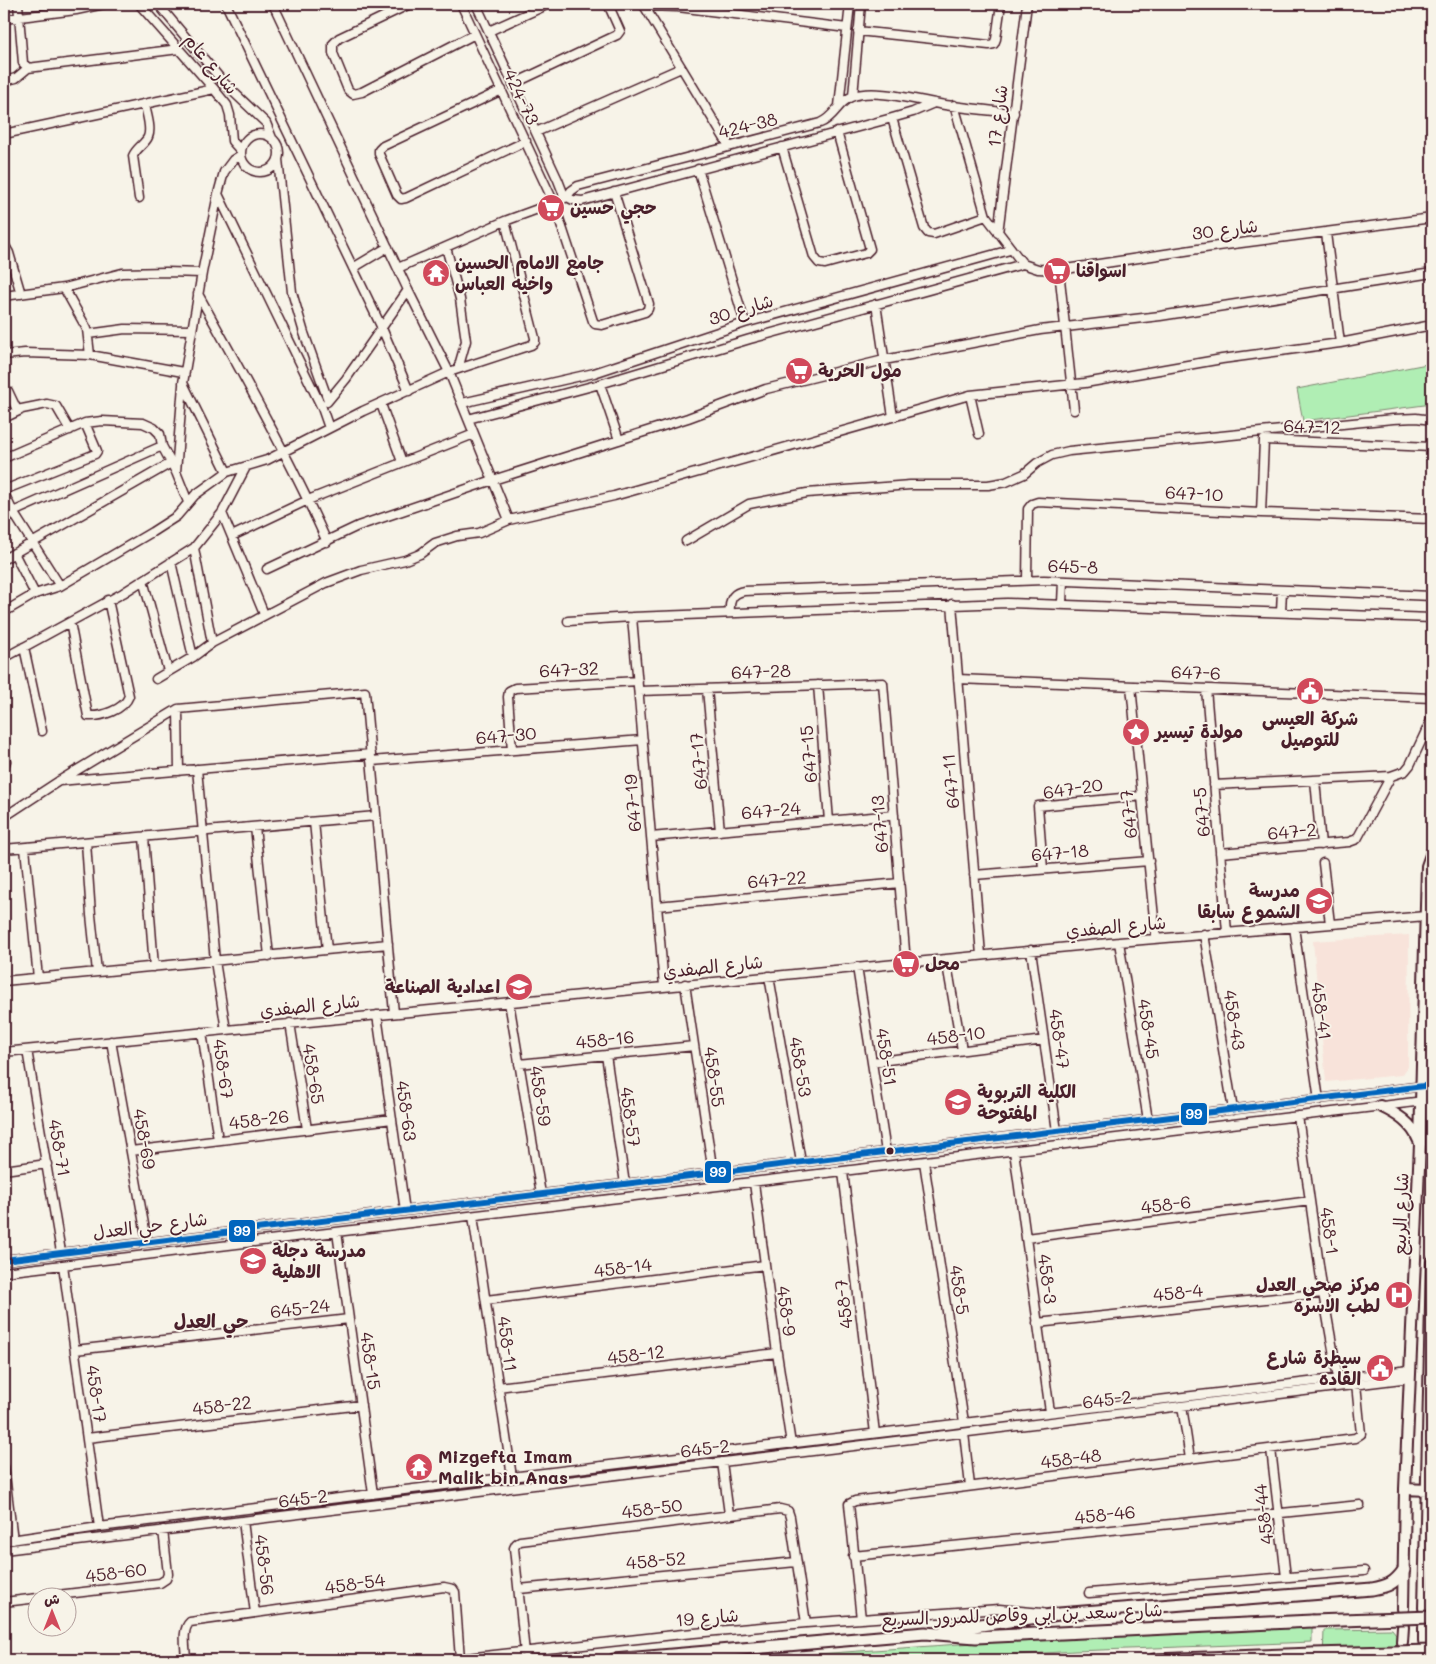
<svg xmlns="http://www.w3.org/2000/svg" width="1436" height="1664" font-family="Mali,'Playpen Sans Arabic',sans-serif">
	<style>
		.built { fill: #f8e3da }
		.green { fill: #b0eeb4; stroke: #7d8670 }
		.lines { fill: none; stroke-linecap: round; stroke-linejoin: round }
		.minor-casing { stroke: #4a1f2b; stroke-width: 11 }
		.major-casing { stroke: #4a1f2b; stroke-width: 14 }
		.highway-casing { stroke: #4a1f2b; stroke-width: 15 }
		.minor { stroke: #f7f3e8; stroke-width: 8 }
		.major { stroke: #f7f3e8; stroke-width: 10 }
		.highway { stroke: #f7f3e8; stroke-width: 11 }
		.highway-bridge-casing { stroke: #4a1f2b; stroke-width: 15; stroke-linecap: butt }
		.highway-bridge { stroke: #f7f3e8; stroke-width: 11 }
		.bus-1-casing { stroke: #f7f3e8; stroke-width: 10 }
		.bus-1 { stroke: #0065bd; stroke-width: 6 }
		.bus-dot { fill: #4a1f2b; stroke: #f7f3e8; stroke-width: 2 }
		.labels { text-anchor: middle; stroke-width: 4; stroke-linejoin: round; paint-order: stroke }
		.street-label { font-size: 18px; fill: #4a1f2b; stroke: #f7f3e8 }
		.poi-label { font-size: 18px; font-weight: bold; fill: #4a1f2b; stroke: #f7f3e8; text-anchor: start }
		.neighbourhood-label { font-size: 19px; font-weight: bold; fill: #4a1f2b; stroke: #f7f3e8 }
		.line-badge { stroke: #f7f3e8; stroke-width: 2 }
		.badge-label { font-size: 14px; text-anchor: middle; font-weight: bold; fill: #fff }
	</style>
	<rect width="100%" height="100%" fill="#f7f3e8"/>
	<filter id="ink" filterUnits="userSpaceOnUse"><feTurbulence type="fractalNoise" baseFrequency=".02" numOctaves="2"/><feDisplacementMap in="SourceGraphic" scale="10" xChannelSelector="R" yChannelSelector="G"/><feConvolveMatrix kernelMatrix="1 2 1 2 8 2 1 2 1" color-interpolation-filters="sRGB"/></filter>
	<g filter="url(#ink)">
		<path class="built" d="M 1409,935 L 1408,1067 L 1402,1075 L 1326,1082 L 1313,941 Z"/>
		<path class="green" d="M 1432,363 L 1432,404 L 1303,421 L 1297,389 Z
			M 1312,1625 L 1312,1642 L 1075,1651 L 940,1660 L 731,1660 L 1074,1636 Z
			M 1392,1629 L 1396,1634 L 1395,1660 L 1323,1660 L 1324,1630 Z"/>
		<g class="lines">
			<g class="minor-casing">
				<path id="minor" d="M 18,4 L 23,63 L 28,68
					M 139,4 L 214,89 L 227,105 L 230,115 L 232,141 L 241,151
					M 158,4 L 224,83 L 266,123 L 272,138
					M 226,4 L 381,326 L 409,391
					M 273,4 L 408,290 L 449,372 L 509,520
					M 410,4 L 339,38 L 333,44 L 333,53 L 348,90 L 353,94 L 362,92 L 475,34
					M 461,4 L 554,203 L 593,321 L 595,324 L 602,325 L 645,312 L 648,309 L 649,304 L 614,192
					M 476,4 L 558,180 L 565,198
					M 643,4 L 729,146
					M 644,6 L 678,7 L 847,28
					M 4,19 L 76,10 L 104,4
					M 489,31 L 549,4
					M 858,31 L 989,45 L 994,44 L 996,39 L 1001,4
					M 4,81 L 16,78 L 28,68 L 179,49
					M 513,84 L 617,35 L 620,31 L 608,4
					M 502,90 L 383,146 L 379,150 L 379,154 L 397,195 L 401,199 L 406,198 L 526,141
					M 853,96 L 861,4
					M 954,105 L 986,216 L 1023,264 L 1038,269 L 1059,270 L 1218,246 L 1432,218
					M 839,106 L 850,4
					M 892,118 L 924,228 L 928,233 L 934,234 L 986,216
					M 536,132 L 681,68
					M 4,134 L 214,89
					M241 153a19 19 0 1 1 38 0a19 19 0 1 1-38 0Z
					M 782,147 L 814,257 L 819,263 L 825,264 L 866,253 L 870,249 L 837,132
					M 278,159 L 292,292 L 304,333 L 328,400
					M 698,169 L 745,323
					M 218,194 L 322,408 L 329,428
					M 567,197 L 573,200 L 582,201 L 892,118 L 913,112 L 934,103
					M 139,198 L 133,156 C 136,148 145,144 148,137 C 152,128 146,113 145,104
					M 998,233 L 1027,4
					M 1326,233 L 1340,343
					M 4,244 L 9,253 L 21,294
					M 446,247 L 460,299 L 466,341 L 458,369
					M 353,268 L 388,247
					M 398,268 L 505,221 L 554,203 L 567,197 L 571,191 L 578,186 L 820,123 C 835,117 838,102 851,97 C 872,88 912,99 934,103 C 960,108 987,110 1014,113
					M 1059,270 L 1074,410
					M 64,288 L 87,329 L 90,355
					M 198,294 C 243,375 289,457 327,542
					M 4,296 L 64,288 L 122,273 L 166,272 L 202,273
					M 876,304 L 893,417
					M 88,334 L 125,329 L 191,330
					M 4,355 L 25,353 L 90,355 L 183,372
					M 600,384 L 619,440
					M 4,391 L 8,391 L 17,410 L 47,404 L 56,406 L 70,430
					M 970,395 L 979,434
					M 327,402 L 346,379 L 408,290
					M 462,403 L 594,373 L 745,323 L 1010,250
					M 381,404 L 402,462
					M 4,418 L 21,410
					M 468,419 L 600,384 L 750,339 L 1023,264
					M 4,458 L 85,423 L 102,421 L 143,423 L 154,428 L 160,434 L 162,446 L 176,472 L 188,502
					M 176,472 L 183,385
					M 227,472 L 183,383 L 202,273 L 218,194 L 224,172 L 233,160 L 241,155
					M 4,490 L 95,454 L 97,451 L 85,423
					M 4,493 L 13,512 L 60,586
					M 222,513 L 264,614
					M 1261,513 L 1264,440 L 1432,447
					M 4,516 L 162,446
					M 232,536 L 308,500 L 474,434
					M 686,541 L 749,504 L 807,493 L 910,485 L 988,485 L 1006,482 L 1024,474 L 1037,463 L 1052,455 L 1069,451 L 1393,419 L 1416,418 L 1432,420
					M 194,548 L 212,643
					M 14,553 L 35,594
					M 4,559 L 171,463
					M 171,562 L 193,657
					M 267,569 L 358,526 L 493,480 L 688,418 L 766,389 L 884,360 L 1040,330 L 1160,316 L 1432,273
					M 143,580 L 168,671
					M 1027,580 L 1028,509 L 1032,504 L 1038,502 L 1261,513 L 1432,519
					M 1062,603 L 1063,581
					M 952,604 L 981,955
					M 4,612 L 35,594 L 60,586 L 152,532 L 177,516 L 195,495 L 227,472 L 267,460 L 363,411 L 449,372 L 531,345 L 535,342 L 535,338 L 505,221
					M 1281,612 L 1282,590
					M 730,613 C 729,602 731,593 744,591 L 1044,580 L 1432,596
					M 632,617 L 664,986
					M 568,621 L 632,617 L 1007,603 L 1432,618
					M 70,622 L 88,716 C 101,717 124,710 129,696 L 108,600
					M 24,647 L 42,731
					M 4,658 L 123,593 L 194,548 L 222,513 L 246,467
					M 156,679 L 193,657 L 212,643 L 326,583 L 361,570 L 405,560 L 420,554 L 435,543 L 457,536 L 479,533 L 509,520 L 614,496 L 970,395 L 1085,383 L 1222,359 L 1340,343 L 1432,325
					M 958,679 L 1432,698
					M 818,685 L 829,821
					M 1131,686 L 1156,938
					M 707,689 L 720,831
					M 1206,689 L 1227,932
					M 639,691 L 883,683 L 906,963
					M 512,750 L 508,697 L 509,691 L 515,688 L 638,681
					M 4,754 L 6,761 L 4,767
					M 371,761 L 643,740
					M 197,769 L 215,961 L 226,1030
					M 179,771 L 178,709 L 365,692 L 394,1013
					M 1315,780 L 1321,845
					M 59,781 L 371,754
					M 1214,785 L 1391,776
					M 4,817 L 59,781 L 178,709
					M 314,822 L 327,950
					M 255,827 L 269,956
					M 144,837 L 154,967
					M 651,837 L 894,815
					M 86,842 L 91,915 L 97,972
					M 25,848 L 38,978
					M 4,849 L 376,816
					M 1220,853 L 1349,842 L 1357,839 L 1391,776 L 1405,771 L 1410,765 L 1432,718
					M 1323,863 L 1330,924
					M 1043,869 L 1038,806 L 1142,796
					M 974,875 L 1149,861
					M 657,906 L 900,883
					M 1294,927 L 1319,1100
					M 1204,934 L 1233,1110
					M 1119,942 L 1148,1120
					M 1031,950 L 1057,1131
					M 946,959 L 962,1050
					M 857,967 L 886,1152
					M 769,976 L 801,1162
					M 4,981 L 388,944
					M 685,984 L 713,1173
					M 509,1002 L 541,1194
					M 377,1015 L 405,1211
					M 290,1023 L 307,1129
					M 202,1032 L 218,1140
					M 111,1041 L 147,1241
					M 27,1050 L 61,1252
					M 4,1052 L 1119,942 L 1426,916
					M 606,1055 L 625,1184
					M 872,1062 L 1044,1040
					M 519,1064 L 694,1046
					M 1298,1116 L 1323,1293 L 1338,1378
					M 131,1151 L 392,1119
					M 1014,1151 L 1050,1412
					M 924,1162 L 964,1422
					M 4,1170 L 47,1164
					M 843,1172 L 875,1433
					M 754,1183 L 777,1353 L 791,1444
					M 473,1216 L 512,1477
					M 337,1232 L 373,1494
					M 1026,1238 L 1310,1201
					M 4,1260 L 1432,1085
					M 63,1265 L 99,1527
					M 4,1272 L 1432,1100
					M 486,1300 L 765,1265
					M 1037,1323 L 1323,1293
					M 75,1350 L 349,1319
					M 498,1387 L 777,1353
					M 1182,1406 L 1190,1459
					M 964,1433 L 970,1486
					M 87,1438 L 361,1405
					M 1271,1449 L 1286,1577
					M 722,1462 L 729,1514
					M 4,1467 L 13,1540
					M 243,1521 L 255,1613
					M 4,1541 L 99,1527 L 635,1462 L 1410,1370
					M 4,1550 L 1410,1378
					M 853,1556 L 1360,1505
					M 519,1589 L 796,1562
					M 1089,1593 L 1364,1571
					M 49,1596 L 160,1583 L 166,1579 L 168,1574 L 163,1530
					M 4,1602 L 38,1598
					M 861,1619 L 849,1504 L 855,1501 L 1355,1438 L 1361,1434 L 1356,1384
					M 525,1653 L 514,1548 L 516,1544 L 520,1541 L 780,1509 L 788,1511 L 790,1517 L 806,1623
					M 186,1660 C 186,1649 181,1630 190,1622 L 444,1587 L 453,1589 L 455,1592 L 460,1659
					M 448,1660 L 683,1634 L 806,1623 L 999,1609 L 1042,1613"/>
			</g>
			<g class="major-casing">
				<path id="major" d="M 1380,1106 C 1397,1114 1412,1123 1419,1141
					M 1405,1489 L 1427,1490
					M 1424,1608 L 1432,1262
					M 1403,1609 L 1405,1489 L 1420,1144 L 1427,866 L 1432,852
					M 1424,1641 L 1424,1627
					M 1402,1642 L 1403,1627"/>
			</g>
			<g class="highway-casing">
				<path id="highway" d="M 945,1630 L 1059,1614 L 1372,1589 C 1388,1586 1394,1584 1404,1570
					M 614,1660 L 925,1633 L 976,1637 L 1312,1621
					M 1154,1660 L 1313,1654"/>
			</g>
			<use href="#minor" class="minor"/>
			<use href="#major" class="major"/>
			<use href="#highway" class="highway"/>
			<g class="highway-bridge-casing">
				<path id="highway-bridge" d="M 1312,1621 L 1432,1617
					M 1313,1654 L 1432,1651"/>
			</g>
			<use href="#highway-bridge" class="highway-bridge"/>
			<g class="bus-1-casing">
				<path id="bus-1" d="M 4,1260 L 1432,1085"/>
			</g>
			<use href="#bus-1" class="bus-1"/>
		</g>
	</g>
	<defs>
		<g id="supermarket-disc" transform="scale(1.4375)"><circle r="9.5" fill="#d1495b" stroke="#f7f3e8"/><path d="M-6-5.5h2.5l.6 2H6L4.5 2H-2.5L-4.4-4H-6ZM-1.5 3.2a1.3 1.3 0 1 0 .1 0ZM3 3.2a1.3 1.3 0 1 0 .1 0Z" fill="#fff"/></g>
		<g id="temple-disc" transform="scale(1.4375)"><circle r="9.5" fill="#d1495b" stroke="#f7f3e8"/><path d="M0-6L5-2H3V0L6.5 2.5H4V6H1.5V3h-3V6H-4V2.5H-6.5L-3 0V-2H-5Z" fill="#fff"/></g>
		<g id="civic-disc" transform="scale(1.4375)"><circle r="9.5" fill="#d1495b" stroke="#f7f3e8"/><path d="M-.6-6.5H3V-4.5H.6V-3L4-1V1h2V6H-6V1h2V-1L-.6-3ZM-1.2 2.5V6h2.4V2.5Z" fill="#fff"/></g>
		<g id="sight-disc" transform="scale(1.4375)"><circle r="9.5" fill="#d1495b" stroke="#f7f3e8"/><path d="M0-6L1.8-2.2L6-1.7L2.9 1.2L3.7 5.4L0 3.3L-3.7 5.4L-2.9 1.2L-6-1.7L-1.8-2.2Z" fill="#fff"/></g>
		<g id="school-disc" transform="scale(1.4375)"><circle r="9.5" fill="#d1495b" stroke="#f7f3e8"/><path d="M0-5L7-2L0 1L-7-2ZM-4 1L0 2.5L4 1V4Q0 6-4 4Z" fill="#fff"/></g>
		<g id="university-disc" transform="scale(1.4375)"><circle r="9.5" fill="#d1495b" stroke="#f7f3e8"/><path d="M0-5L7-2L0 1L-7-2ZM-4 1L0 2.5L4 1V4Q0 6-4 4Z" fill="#fff"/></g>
		<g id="hospital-disc" transform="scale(1.4375)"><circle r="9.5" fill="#d1495b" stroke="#f7f3e8"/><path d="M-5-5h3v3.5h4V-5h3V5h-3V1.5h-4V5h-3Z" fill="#fff"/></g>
	</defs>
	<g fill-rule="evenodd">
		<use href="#supermarket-disc" x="551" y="208"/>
		<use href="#supermarket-disc" x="1057" y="271"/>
		<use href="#temple-disc" x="436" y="273"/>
		<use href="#supermarket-disc" x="799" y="371"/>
		<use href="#civic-disc" x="1310" y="691"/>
		<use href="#sight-disc" x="1136" y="732"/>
		<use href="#school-disc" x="1319" y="901"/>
		<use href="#supermarket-disc" x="906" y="964"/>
		<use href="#school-disc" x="519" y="987"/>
		<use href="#university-disc" x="958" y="1102"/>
		<use href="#school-disc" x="253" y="1261"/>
		<use href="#hospital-disc" x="1399" y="1295"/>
		<use href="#civic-disc" x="1380" y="1368"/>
		<use href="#temple-disc" x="419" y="1467"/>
	</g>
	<circle class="bus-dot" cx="890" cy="1151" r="4.5"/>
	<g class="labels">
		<g class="street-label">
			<text transform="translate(211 64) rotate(50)" y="6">شارع عام</text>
			<text transform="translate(521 97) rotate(65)" y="6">424-73</text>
			<text transform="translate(998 116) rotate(-83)" y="6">شارع 17</text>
			<text transform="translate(748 126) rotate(-14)" y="6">424-38</text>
			<text transform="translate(1225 230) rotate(-7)" y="6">شارع 30</text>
			<text transform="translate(741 310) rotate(-17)" y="6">شارع 30</text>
			<text transform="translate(1312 427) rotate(2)" y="6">647-12</text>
			<text transform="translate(1194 494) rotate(3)" y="6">647-10</text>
			<text transform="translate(1073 567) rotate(2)" y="6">645-8</text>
			<text transform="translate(569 670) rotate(-3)" y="6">647-32</text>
			<text transform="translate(761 672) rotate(-2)" y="6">647-28</text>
			<text transform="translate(1196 673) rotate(2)" y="6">647-6</text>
			<text transform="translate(506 736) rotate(-5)" y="6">647-30</text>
			<text transform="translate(809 754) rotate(-95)" y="6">647-15</text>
			<text transform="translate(699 761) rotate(-95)" y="6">647-17</text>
			<text transform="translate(951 781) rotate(-95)" y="6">647-11</text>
			<text transform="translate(1073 789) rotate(-8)" y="6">647-20</text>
			<text transform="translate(633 803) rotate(-95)" y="6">647-19</text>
			<text transform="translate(771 811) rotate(-5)" y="6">647-24</text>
			<text transform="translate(1202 812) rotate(-95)" y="6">647-5</text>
			<text transform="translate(1129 814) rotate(-96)" y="6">647-7</text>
			<text transform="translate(880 824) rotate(-95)" y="6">647-13</text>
			<text transform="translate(1292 832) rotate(-5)" y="6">647-2</text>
			<text transform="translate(1060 853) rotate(-5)" y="6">647-18</text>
			<text transform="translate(777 880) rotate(-5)" y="6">647-22</text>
			<text transform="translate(1116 927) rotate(-5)" y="6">شارع الصفدي</text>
			<text transform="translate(713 967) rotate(-6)" y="6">شارع الصفدي</text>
			<text transform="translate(310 1006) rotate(-6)" y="6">شارع الصفدي</text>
			<text transform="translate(1321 1011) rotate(82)" y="6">458-41</text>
			<text transform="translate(1234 1020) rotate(81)" y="6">458-43</text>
			<text transform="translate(1148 1029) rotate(81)" y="6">458-45</text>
			<text transform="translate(956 1036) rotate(-7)" y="6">458-10</text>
			<text transform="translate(1059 1039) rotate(82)" y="6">458-47</text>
			<text transform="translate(605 1040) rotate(-6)" y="6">458-16</text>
			<text transform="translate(886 1057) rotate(81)" y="6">458-51</text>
			<text transform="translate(800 1067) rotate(80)" y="6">458-53</text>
			<text transform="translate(223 1069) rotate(82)" y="6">458-67</text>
			<text transform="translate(313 1074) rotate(81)" y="6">458-65</text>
			<text transform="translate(714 1077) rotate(82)" y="6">458-55</text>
			<text transform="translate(540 1096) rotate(81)" y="6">458-59</text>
			<text transform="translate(406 1111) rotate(82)" y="6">458-63</text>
			<text transform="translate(630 1117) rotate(82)" y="6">458-57</text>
			<text transform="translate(259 1120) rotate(-7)" y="6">458-26</text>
			<text transform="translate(144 1139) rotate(80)" y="6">458-69</text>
			<text transform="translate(59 1148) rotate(80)" y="6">458-71</text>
			<text transform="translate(1166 1205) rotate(-7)" y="6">458-6</text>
			<text transform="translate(1401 1214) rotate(-88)" y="6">شارع الربيع</text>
			<text transform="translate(150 1226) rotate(-7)" y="6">شارع حي العدل</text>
			<text transform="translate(1329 1231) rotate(82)" y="6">458-1</text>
			<text transform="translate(623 1268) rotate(-7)" y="6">458-14</text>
			<text transform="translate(1047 1279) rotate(82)" y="6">458-3</text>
			<text transform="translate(959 1290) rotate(81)" y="6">458-5</text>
			<text transform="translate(1178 1293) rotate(-6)" y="6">458-4</text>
			<text transform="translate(844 1304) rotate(-97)" y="6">458-7</text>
			<text transform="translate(300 1309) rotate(-7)" y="6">645-24</text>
			<text transform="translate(786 1311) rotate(82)" y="6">458-9</text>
			<text transform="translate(507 1344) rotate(82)" y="6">458-11</text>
			<text transform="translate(636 1355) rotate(-7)" y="6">458-12</text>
			<text transform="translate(370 1361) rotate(82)" y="6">458-15</text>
			<text transform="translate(96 1394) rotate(82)" y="6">458-17</text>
			<text transform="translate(1107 1400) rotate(-7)" y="6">645-2</text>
			<text transform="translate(222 1406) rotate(-7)" y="6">458-22</text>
			<text transform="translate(705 1449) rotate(-7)" y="6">645-2</text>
			<text transform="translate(1071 1459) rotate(-7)" y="6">458-48</text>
			<text transform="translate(303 1499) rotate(-7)" y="6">645-2</text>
			<text transform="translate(652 1509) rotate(-7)" y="6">458-50</text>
			<text transform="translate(1264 1514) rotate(-97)" y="6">458-44</text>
			<text transform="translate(1105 1515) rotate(-6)" y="6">458-46</text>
			<text transform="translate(656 1561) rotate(-5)" y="6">458-52</text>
			<text transform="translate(264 1565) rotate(83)" y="6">458-56</text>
			<text transform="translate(116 1573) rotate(-7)" y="6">458-60</text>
			<text transform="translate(355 1584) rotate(-8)" y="6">458-54</text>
			<text transform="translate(1022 1615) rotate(-2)" y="6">شارع سعد بن ابي وقاص للمرور السريع</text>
			<text transform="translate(707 1618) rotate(-5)" y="6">شارع 19</text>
		</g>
		<g class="poi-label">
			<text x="570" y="214">حجي حسين</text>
			<text x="455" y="269">جامع الامام الحسين<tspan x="455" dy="21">واخيه العباس</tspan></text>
			<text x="1076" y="277">اسواقنا</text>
			<text x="818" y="377">مول الحرية</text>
			<text x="1310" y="725" text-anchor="middle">شركة العيسى<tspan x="1310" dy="21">للتوصيل</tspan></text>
			<text x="1155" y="738">مولدة تيسير</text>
			<text x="1300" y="897" text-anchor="end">مدرسة<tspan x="1300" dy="21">الشموع سابقا</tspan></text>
			<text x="925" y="970">محل</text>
			<text x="500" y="993" text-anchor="end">اعدادية الصناعة</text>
			<text x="977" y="1098">الكلية التربوية<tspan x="977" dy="21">المفتوحة</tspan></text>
			<text x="272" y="1257">مدرسة دجلة<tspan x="272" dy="21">الاهلية</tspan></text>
			<text x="1380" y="1291" text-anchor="end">مركز صحي العدل<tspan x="1380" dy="21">لطب الاسره</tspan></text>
			<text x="1361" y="1364" text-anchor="end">سيطرة شارع<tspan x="1361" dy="21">القاده</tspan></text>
			<text x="438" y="1463">Mizgefta Imam<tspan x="438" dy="21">Malik bin Anas</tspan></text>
		</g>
		<g class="neighbourhood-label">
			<text x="211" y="1328">حي العدل</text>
		</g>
	</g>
	<g class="line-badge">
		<rect x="1180" y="1102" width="28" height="24" rx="5" fill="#0065bd"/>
		<rect x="704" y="1160" width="28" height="24" rx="5" fill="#0065bd"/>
		<rect x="228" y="1219" width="28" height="24" rx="5" fill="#0065bd"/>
	</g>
	<g class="badge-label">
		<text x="1194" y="1119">99</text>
		<text x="718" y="1177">99</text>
		<text x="242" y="1236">99</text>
	</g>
	<rect width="1436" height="1664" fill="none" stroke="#f7f3e8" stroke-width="20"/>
	<rect x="10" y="10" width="1416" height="1644" fill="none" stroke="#4a1f2b" stroke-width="2" filter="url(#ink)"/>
	<g transform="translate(52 1612)"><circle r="24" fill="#f7f3e8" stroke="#b29e9c"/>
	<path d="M0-4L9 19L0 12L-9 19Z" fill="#d1495b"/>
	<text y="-8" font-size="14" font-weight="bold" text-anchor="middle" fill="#4a1f2b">ش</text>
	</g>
</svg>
